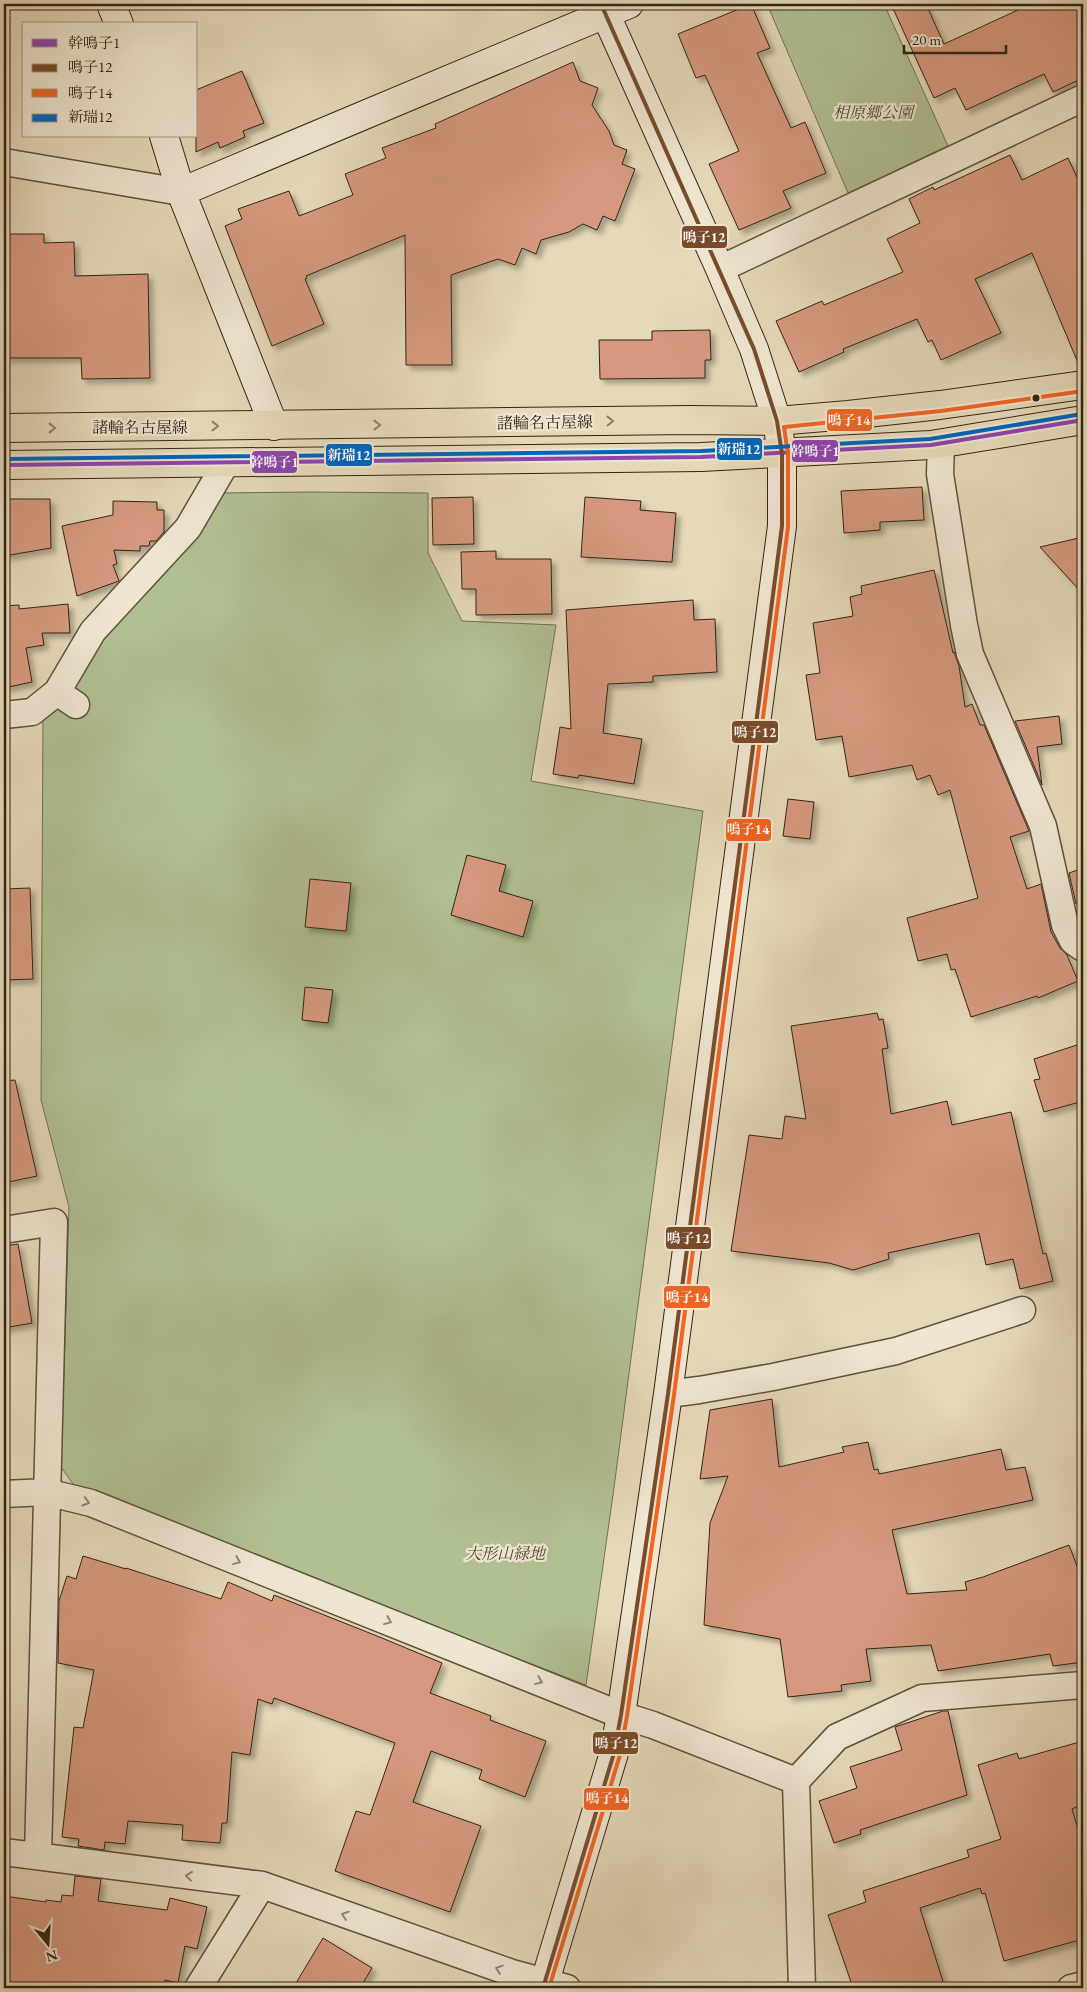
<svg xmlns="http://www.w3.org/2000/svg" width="1087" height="1992" font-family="'EB Garamond','Noto Serif JP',serif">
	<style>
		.green { fill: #b1c092; stroke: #717254 }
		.building { fill: #d6997f; stroke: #312515; filter: url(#shadow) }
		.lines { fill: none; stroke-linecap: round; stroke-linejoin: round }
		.street-casing { stroke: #5e523e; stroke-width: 29 }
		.secondary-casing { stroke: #312515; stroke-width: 30 }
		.primary-casing { stroke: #312515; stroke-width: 30 }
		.street { stroke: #efe6d2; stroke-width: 26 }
		.secondary { stroke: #efe6d2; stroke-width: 28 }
		.primary { stroke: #e6d9b9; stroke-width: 28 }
		.bus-1-casing { stroke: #efe6d2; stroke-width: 8 }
		.bus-2-casing { stroke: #efe6d2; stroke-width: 8 }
		.bus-3-casing { stroke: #efe6d2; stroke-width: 8 }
		.bus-4-casing { stroke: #efe6d2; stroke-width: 8 }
		.bus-1 { stroke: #8e44ad; stroke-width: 4 }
		.bus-2 { stroke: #7a4b2a; stroke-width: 4 }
		.bus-3 { stroke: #f26522; stroke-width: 4 }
		.bus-4 { stroke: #0065bd; stroke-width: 4 }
		.oneway { stroke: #8c7f67 }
		.oneway2 { stroke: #908674 }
		.bus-dot { fill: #312515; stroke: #efe6d2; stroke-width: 2 }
		.labels { text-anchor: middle; stroke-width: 4.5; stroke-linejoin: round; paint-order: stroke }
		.park-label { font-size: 16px; font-style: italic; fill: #514c34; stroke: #efe6d2 }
		.street-label { font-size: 16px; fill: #312515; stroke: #efe6d2 }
		.line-badge { stroke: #efe6d2; stroke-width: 2 }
		.badge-label { font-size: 14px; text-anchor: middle; font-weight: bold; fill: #fff }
	</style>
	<defs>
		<filter id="shadow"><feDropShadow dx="4.5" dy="4.5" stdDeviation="2.5" flood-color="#0004"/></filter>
	</defs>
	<rect width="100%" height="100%" fill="#e6d9b9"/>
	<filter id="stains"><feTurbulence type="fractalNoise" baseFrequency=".004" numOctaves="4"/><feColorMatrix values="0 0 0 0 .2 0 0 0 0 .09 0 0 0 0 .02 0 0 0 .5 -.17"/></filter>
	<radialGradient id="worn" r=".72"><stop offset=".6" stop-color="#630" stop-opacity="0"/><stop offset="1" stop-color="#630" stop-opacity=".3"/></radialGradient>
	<path class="green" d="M 767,4 L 884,4 L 948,146 L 848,193 Z
		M 311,492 L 428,493 L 428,553 L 462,621 L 556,625 L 531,781 L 703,811 L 613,1495 L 586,1685 L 75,1487 L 61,1467 L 69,1207 L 41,1100 L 43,714 L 78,666 L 217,493 Z"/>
	<path class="building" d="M 751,4 L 770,48 L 757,53 L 791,128 L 805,122 L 826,173 L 783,191 L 791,208 L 739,230 L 709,164 L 739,151 L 705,75 L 696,78 L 678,34 Z
		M 891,4 L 926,4 L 944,44 L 1031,4 L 1083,4 L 1083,78 L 1053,92 L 1044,74 L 966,110 L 955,88 L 934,98 Z
		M 573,62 L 580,81 L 598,88 L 592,105 L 609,131 L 614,145 L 627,150 L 622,164 L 635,169 L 615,221 L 603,216 L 597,230 L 583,224 L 569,232 L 541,240 L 536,254 L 522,248 L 515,265 L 498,259 L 451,275 L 452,365 L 406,365 L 405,235 L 306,276 L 307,278 L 305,279 L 324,324 L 272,346 L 225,226 L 242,219 L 238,209 L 289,191 L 299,216 L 353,195 L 345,174 L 386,158 L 382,148 L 436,128 L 435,124 Z
		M 242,71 L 264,123 L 243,131 L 245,137 L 220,148 L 218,142 L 196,152 L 196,90 Z
		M 1010,155 L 1022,180 L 1068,158 L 1083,190 L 1083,370 L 1081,370 L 1032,253 L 975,279 L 1001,333 L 941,360 L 932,340 L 928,342 L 917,319 L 843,349 L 844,352 L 799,372 L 776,321 L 822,301 L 824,305 L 903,272 L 887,239 L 920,223 L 909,199 L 933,187 L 934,190 Z
		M 4,234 L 44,234 L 44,243 L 74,242 L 75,276 L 148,274 L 150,378 L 82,379 L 81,358 L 4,358 Z
		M 710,330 L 711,360 L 705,360 L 705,378 L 600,379 L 599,340 L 652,340 L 652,331 Z
		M 922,487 L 924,520 L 880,522 L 880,530 L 844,533 L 841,491 Z
		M 473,497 L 474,544 L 433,545 L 432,498 Z
		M 585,497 L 641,501 L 640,510 L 676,513 L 672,562 L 581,557 Z
		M 4,499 L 50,499 L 51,548 L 4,556 Z
		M 113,501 L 157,502 L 157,510 L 164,510 L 164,532 L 156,541 L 150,541 L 149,546 L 140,546 L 140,551 L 114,550 L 117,564 L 113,565 L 119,581 L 77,596 L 62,526 L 113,515 Z
		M 1083,537 L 1083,594 L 1040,547 Z
		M 496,551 L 496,559 L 551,559 L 552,614 L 476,615 L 476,589 L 462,589 L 461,552 Z
		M 934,570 L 953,653 L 954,652 L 959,666 L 965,707 L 972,704 L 980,725 L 984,725 L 1029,831 L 1010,837 L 1027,889 L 1041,884 L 1051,932 L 1060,948 L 1067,955 L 1078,981 L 1038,998 L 1037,996 L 971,1017 L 955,969 L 951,970 L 947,954 L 918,961 L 907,918 L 978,898 L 950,790 L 938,795 L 930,775 L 917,780 L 912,765 L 849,777 L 842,736 L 816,740 L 806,675 L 820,673 L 813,623 L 853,616 L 850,597 L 862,594 L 861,586 Z
		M 693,600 L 694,620 L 715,619 L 717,672 L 653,676 L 653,682 L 608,684 L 603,733 L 642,739 L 634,784 L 579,775 L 578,778 L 553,774 L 560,727 L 571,729 L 566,610 Z
		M 68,604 L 70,633 L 42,633 L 44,645 L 26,648 L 32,682 L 4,688 L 4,606 L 19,605 L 19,609 Z
		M 1059,716 L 1062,744 L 1037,747 L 1042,785 L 1015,721 Z
		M 788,799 L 814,802 L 810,839 L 783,836 Z
		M 467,855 L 506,865 L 499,891 L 533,901 L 523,937 L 451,915 Z
		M 1083,868 L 1083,904 L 1076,904 L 1069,873 Z
		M 310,879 L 351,883 L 346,931 L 305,927 Z
		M 30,888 L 33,979 L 4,980 L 4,889 Z
		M 305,987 L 333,990 L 328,1023 L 302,1020 Z
		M 877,1013 L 879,1020 L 883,1019 L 888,1048 L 882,1049 L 891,1114 L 947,1101 L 952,1125 L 1011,1112 L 1043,1254 L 1046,1253 L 1053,1281 L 1020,1289 L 1013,1259 L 986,1265 L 979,1233 L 888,1253 L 889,1259 L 853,1270 L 829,1263 L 731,1251 L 749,1135 L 782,1139 L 785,1116 L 806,1119 L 791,1026 Z
		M 1083,1043 L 1083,1101 L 1044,1112 L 1034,1080 L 1040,1079 L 1034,1059 Z
		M 15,1080 L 37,1176 L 4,1183 L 4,1081 Z
		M 18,1244 L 32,1323 L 4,1328 L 4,1246 Z
		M 772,1399 L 779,1467 L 844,1452 L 842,1447 L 868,1442 L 874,1470 L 878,1469 L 879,1474 L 1001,1449 L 1006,1470 L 1025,1467 L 1033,1500 L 892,1530 L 907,1594 L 967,1590 L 965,1582 L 983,1577 L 1069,1545 L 1083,1582 L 1083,1662 L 1053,1666 L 1050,1654 L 938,1671 L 931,1645 L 866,1649 L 871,1681 L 841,1685 L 842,1691 L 788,1697 L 780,1639 L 704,1625 L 710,1523 L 728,1476 L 700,1479 L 710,1410 Z
		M 83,1556 L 126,1569 L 126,1568 L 221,1599 L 228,1582 L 272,1601 L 274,1595 L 382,1638 L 442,1663 L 430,1693 L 491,1716 L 490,1720 L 546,1741 L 525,1797 L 479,1779 L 482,1770 L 431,1751 L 413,1802 L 481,1826 L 450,1912 L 335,1871 L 356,1811 L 370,1815 L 395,1743 L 274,1698 L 272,1704 L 258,1699 L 250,1755 L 232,1752 L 227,1823 L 222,1823 L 220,1843 L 182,1840 L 183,1825 L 128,1821 L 125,1844 L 105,1842 L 104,1850 L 78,1846 L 79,1839 L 62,1837 L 74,1727 L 83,1728 L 94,1670 L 58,1663 L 59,1601 L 67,1576 L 76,1579 Z
		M 943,1711 L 948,1711 L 967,1795 L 860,1830 L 861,1834 L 834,1843 L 819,1801 L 857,1788 L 850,1767 L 902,1750 L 895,1727 Z
		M 1083,1741 L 1083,1804 L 1072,1809 L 1083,1847 L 1083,1939 L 1004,1961 L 985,1893 L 982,1894 L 980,1888 L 920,1908 L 945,1988 L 853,1988 L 828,1915 L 866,1902 L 863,1891 L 969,1857 L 967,1850 L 1001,1839 L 978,1765 L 1017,1753 L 1019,1759 Z
		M 75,1876 L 101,1879 L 98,1901 L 167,1910 L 170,1898 L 207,1907 L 197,1949 L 185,1946 L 178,1983 L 165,1980 L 164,1988 L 4,1988 L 4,1896 L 46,1902 L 46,1900 L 61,1902 L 62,1895 L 73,1896 Z
		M 323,1938 L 372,1968 L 360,1988 L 293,1988 Z"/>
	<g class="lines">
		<g class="street-casing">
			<path id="street" d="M 4,162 L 181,192
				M 720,269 L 1083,98
				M 941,444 L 940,474 L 964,625 L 970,654 L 1043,826 L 1065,925 L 1073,941 L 1083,948
				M 57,692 L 76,705
				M 4,715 L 32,712 L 57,692 L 93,631 L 188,528 L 226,463
				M 4,1230 L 54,1222 L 38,1856
				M 668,1394 L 699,1390 L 773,1377 L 896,1351 L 1022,1310
				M 4,1494 L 46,1492 L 91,1503 L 621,1715 L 653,1725 L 796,1781 L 837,1737 L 922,1698 L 1083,1685
				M 796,1781 L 802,1988
				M 4,1852 L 262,1885 L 512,1973 L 567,1988
				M 198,1988 L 262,1885
				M 1071,1988 L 1083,1985"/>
		</g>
		<g class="secondary-casing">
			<path id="secondary" d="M 111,4 L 119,24
				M 164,136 L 181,192 L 274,426
				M 181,192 L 629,4
				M 543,1988 L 614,1753 L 621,1715 L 668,1394 L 782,526 L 782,454 L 777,421 L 754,349 L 720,269 L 601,4"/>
		</g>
		<g class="primary-casing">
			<path id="primary" d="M 4,428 L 690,420 L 777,421 L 848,415 L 940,405 L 1083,385
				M 4,465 L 701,457 L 931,445 L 1083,420"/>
		</g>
		<use href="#street" class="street"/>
		<use href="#secondary" class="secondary"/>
		<use href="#primary" class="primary"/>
		<g class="bus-1-casing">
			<path id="bus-1" d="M 4,465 L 701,457 L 931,445 L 1083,420"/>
		</g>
		<g class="bus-2-casing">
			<path id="bus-2" d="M 543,1988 L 614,1753 L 621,1715 L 668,1394 L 782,526 L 782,454 L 777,421 L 754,349 L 601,4"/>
		</g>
		<g class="bus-3-casing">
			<path id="bus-3" d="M 549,1988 L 620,1755 L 627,1716 L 674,1395 L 788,527 L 788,454 L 784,427 L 941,411 L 1083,391"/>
		</g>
		<g class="bus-4-casing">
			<path id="bus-4" d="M 4,459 L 701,451 L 930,439 L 1082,414"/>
		</g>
		<use href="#bus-1" class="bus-1"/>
		<use href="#bus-2" class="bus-2"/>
		<use href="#bus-3" class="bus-3"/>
		<use href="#bus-4" class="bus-4"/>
	</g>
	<defs><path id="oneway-chevron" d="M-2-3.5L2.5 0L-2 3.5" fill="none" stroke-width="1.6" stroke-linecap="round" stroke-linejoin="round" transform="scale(1.25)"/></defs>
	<g class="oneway">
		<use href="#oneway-chevron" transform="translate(610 421) rotate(-1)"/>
		<use href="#oneway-chevron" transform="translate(377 425) rotate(-1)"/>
		<use href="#oneway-chevron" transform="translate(215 426)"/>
		<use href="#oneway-chevron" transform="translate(52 428)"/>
	</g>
	<g class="oneway2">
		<use href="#oneway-chevron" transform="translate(86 1502) rotate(16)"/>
		<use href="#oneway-chevron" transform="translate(237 1561) rotate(22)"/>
		<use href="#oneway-chevron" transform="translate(388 1621) rotate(22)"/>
		<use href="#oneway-chevron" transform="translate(539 1681) rotate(22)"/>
		<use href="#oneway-chevron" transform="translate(189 1876) rotate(-173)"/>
		<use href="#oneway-chevron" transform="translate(345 1915) rotate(-161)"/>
		<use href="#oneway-chevron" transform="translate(499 1969) rotate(-161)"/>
	</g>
	<circle class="bus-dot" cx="1036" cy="398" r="4.5"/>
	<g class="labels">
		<g class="park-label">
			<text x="873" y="118">相原郷公園</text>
			<text x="505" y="1559">大形山緑地</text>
		</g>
		<g class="street-label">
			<text transform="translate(545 422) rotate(-1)" y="6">諸輪名古屋線</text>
			<text x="140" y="433">諸輪名古屋線</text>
		</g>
	</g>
	<g class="line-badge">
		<rect x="681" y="225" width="47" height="24" rx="5" fill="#7a4b2a"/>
		<rect x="826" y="408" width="47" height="24" rx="5" fill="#f26522"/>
		<rect x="716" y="437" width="47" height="24" rx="5" fill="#0065bd"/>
		<rect x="791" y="439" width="48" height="24" rx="5" fill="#8e44ad"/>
		<rect x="325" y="443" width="48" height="24" rx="5" fill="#0065bd"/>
		<rect x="251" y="450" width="47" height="24" rx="5" fill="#8e44ad"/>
		<rect x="731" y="720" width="48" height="24" rx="5" fill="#7a4b2a"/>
		<rect x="725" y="818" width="47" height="24" rx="5" fill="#f26522"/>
		<rect x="665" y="1226" width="47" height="24" rx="5" fill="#7a4b2a"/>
		<rect x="663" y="1285" width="48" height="24" rx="5" fill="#f26522"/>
		<rect x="592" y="1731" width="47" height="24" rx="5" fill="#7a4b2a"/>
		<rect x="583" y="1787" width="47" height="24" rx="5" fill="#f26522"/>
	</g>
	<g class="badge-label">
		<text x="704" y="242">鳴子12</text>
		<text x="849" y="425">鳴子14</text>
		<text x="739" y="454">新瑞12</text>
		<text x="815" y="456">幹鳴子1</text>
		<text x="349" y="460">新瑞12</text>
		<text x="274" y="467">幹鳴子1</text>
		<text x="755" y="737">鳴子12</text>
		<text x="748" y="834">鳴子14</text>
		<text x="688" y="1243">鳴子12</text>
		<text x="687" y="1302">鳴子14</text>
		<text x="616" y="1748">鳴子12</text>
		<text x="607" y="1803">鳴子14</text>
	</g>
	<rect width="1087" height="1992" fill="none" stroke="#e6d9b9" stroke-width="20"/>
	<rect x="5" y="5" width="1077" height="1982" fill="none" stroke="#312515" stroke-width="2.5"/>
	<rect x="10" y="10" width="1067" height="1972" fill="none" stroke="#312515"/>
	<rect x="22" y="22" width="175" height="115" fill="#efe6d2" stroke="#a39986"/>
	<rect x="32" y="39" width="25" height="8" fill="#8e44ad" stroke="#a39986"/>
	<text x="68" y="48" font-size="15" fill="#312515">幹鳴子1</text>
	<rect x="32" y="64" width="25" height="8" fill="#7a4b2a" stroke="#a39986"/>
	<text x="68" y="72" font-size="15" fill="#312515">鳴子12</text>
	<rect x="32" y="89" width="25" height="8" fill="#f26522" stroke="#a39986"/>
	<text x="68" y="98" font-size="15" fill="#312515">鳴子14</text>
	<rect x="32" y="114" width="25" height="8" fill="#0065bd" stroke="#a39986"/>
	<text x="68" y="122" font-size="15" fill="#312515">新瑞12</text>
	<g transform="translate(48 1944) rotate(162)" stroke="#efe6d2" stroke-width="4" paint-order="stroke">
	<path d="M0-4L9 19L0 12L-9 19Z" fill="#312515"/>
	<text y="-8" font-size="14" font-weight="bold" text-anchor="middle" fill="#312515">N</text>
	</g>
	<path d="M904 45v8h102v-8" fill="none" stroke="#312515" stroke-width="2.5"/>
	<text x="912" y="45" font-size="15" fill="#312515" stroke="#efe6d2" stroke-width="4" paint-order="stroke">20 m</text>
	<rect width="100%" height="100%" filter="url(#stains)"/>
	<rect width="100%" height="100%" fill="url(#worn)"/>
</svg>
